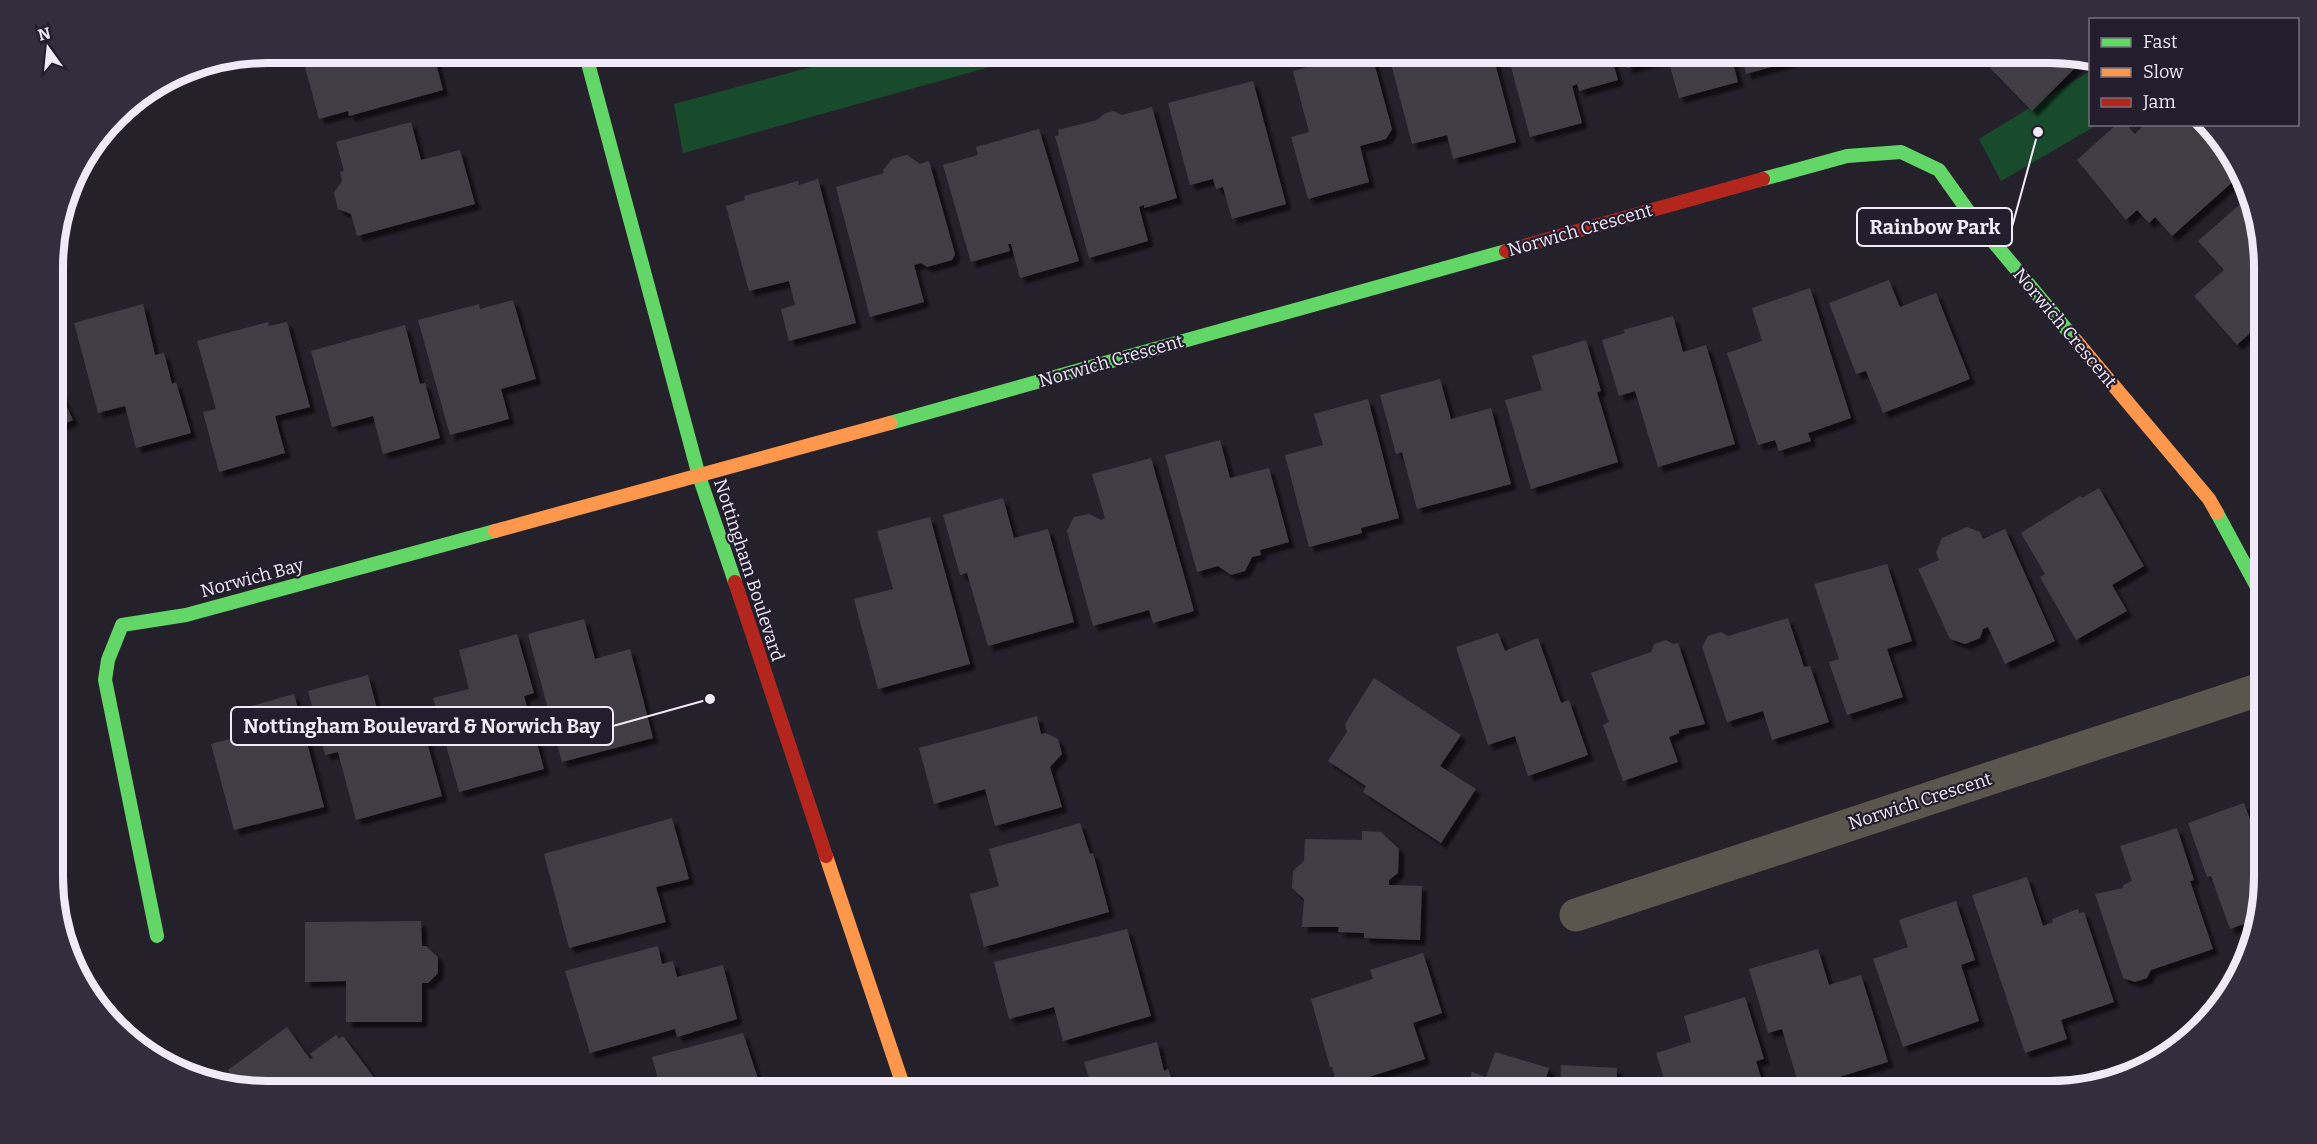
<svg xmlns="http://www.w3.org/2000/svg" width="2317" height="1144" font-family="Bitter,serif">
	<style>
		.green { fill: #174b2c }
		.building { fill: #413e45; filter: url(#shadow) }
		.lines { fill: none; stroke-linecap: round; stroke-linejoin: round }
		.street { stroke: #5a554d; stroke-width: 33 }
		.fast { stroke: #63d668; stroke-width: 14 }
		.slow { stroke: #ff974d; stroke-width: 14 }
		.jam { stroke: #b3261e; stroke-width: 14 }
		.labels { text-anchor: middle; stroke-width: 4.5; stroke-linejoin: round; paint-order: stroke }
		.street-label { font-size: 18px; fill: #efeaf6; stroke: #241d2e }
		.rim { fill: none; stroke: #efeaf6; stroke-width: 8 }
		.leader { fill: none; stroke: #efeaf6; stroke-width: 2 }
		.callout-dot { fill: #efeaf6; stroke: #241d2e; stroke-width: 2 }
		.callout { fill: #241d2e; stroke: #efeaf6; stroke-width: 2 }
		.callout-label { font-size: 20px; text-anchor: middle; font-weight: bold; fill: #efeaf6 }
	</style>
	<defs>
		<filter id="shadow"><feDropShadow dx="5.5" dy="5.5" stdDeviation="1.5" flood-color="#0009"/></filter>
	</defs>
	<rect width="100%" height="100%" fill="#25212a"/>
	<path class="green" d="M 867,52 L 1039,53 L 683,153 L 674,104 Z
		M 2090,71 L 2090,124 L 2097,125 L 2001,181 L 1979,139 Z"/>
	<path class="building" d="M 301,52 L 433,52 L 443,90 L 349,116 L 348,111 L 319,119 Z
		M 1363,52 L 1371,52 L 1392,129 L 1386,139 L 1360,146 L 1369,182 L 1308,199 L 1291,137 L 1309,132 L 1293,71 Z
		M 1388,52 L 1492,52 L 1516,142 L 1453,159 L 1447,135 L 1412,144 Z
		M 1507,52 L 1610,52 L 1618,80 L 1579,91 L 1577,84 L 1572,86 L 1582,123 L 1530,137 Z
		M 1623,52 L 1665,52 L 1665,53 L 1661,54 L 1662,59 L 1627,68 Z
		M 1666,52 L 1730,52 L 1738,82 L 1679,98 Z
		M 1740,52 L 1809,52 L 1810,56 L 1746,74 Z
		M 2006,52 L 2050,52 L 2083,60 L 2032,111 L 1990,68 Z
		M 1253,81 L 1286,204 L 1232,219 L 1223,187 L 1216,189 L 1213,179 L 1190,185 L 1168,103 Z
		M 1152,107 L 1177,198 L 1144,208 L 1144,205 L 1139,207 L 1148,241 L 1089,258 L 1055,136 L 1059,135 L 1058,130 L 1097,120 L 1104,114 L 1113,111 L 1122,115 Z
		M 411,122 L 421,160 L 460,150 L 475,204 L 357,236 L 351,214 L 338,209 L 334,193 L 342,181 L 340,172 L 344,171 L 336,142 Z
		M 2117,124 L 2126,124 L 2135,134 L 2145,124 L 2206,124 L 2220,137 L 2237,178 L 2172,236 L 2155,217 L 2149,223 L 2137,210 L 2126,220 L 2077,160 Z
		M 1039,129 L 1079,261 L 1020,278 L 1011,244 L 1008,244 L 1010,251 L 971,262 L 943,165 L 978,155 L 976,147 Z
		M 907,155 L 920,164 L 929,161 L 955,254 L 952,260 L 927,267 L 921,263 L 914,265 L 924,302 L 870,317 L 836,187 L 884,173 L 883,170 L 892,159 Z
		M 818,179 L 856,323 L 789,341 L 781,309 L 795,305 L 789,281 L 749,291 L 726,206 L 745,200 L 744,196 L 798,181 L 799,185 Z
		M 2246,199 L 2263,239 L 2263,321 L 2237,345 L 2194,296 L 2224,270 L 2198,241 Z
		M 1889,280 L 1900,307 L 1936,293 L 1970,379 L 1883,413 L 1866,371 L 1856,374 L 1829,303 Z
		M 1810,288 L 1851,418 L 1808,433 L 1811,441 L 1779,451 L 1775,440 L 1758,445 L 1727,353 L 1762,341 L 1752,308 Z
		M 513,300 L 536,379 L 501,389 L 509,419 L 450,435 L 418,320 L 479,304 L 480,309 Z
		M 143,304 L 155,355 L 164,353 L 172,384 L 176,382 L 191,433 L 136,448 L 125,406 L 98,413 L 74,323 Z
		M 1673,316 L 1683,352 L 1706,345 L 1735,444 L 1658,467 L 1635,391 L 1619,396 L 1602,340 L 1625,333 L 1623,330 Z
		M 268,322 L 269,326 L 287,322 L 310,407 L 275,416 L 285,453 L 219,472 L 203,412 L 216,409 L 197,341 Z
		M 405,325 L 420,384 L 425,383 L 440,438 L 383,454 L 373,416 L 332,427 L 311,351 Z
		M 1586,340 L 1601,391 L 1597,392 L 1618,462 L 1531,489 L 1505,400 L 1542,390 L 1532,356 Z
		M 2263,355 L 2263,382 L 2250,365 Z
		M 53,378 L 73,420 L 53,429 Z
		M 1440,379 L 1451,419 L 1491,408 L 1511,484 L 1417,509 L 1402,452 L 1396,454 L 1380,395 Z
		M 1368,399 L 1399,518 L 1361,528 L 1362,533 L 1309,547 L 1285,455 L 1323,445 L 1314,414 Z
		M 1220,440 L 1230,478 L 1269,468 L 1289,542 L 1260,550 L 1261,555 L 1252,557 L 1245,571 L 1231,575 L 1218,566 L 1197,572 L 1165,455 Z
		M 1151,458 L 1194,611 L 1153,623 L 1149,610 L 1093,626 L 1067,531 L 1074,517 L 1089,514 L 1101,520 L 1105,518 L 1092,474 Z
		M 2099,488 L 2144,566 L 2112,585 L 2127,611 L 2076,640 L 2040,577 L 2045,574 L 2021,533 L 2080,496 L 2082,498 Z
		M 1003,498 L 1014,538 L 1048,529 L 1074,622 L 988,646 L 967,573 L 960,575 L 943,515 Z
		M 930,517 L 970,664 L 878,689 L 854,599 L 893,589 L 877,531 Z
		M 1967,527 L 1980,532 L 1983,539 L 2005,529 L 2055,641 L 2005,664 L 1988,627 L 1983,629 L 1980,638 L 1965,644 L 1950,639 L 1918,569 L 1939,560 L 1936,552 L 1942,538 Z
		M 1887,564 L 1912,641 L 1887,649 L 1903,697 L 1847,715 L 1829,662 L 1839,659 L 1814,584 Z
		M 1788,618 L 1804,667 L 1810,666 L 1829,722 L 1772,740 L 1763,711 L 1727,722 L 1702,647 L 1708,636 L 1721,632 L 1728,636 Z
		M 584,619 L 595,659 L 630,649 L 653,738 L 562,762 L 528,634 Z
		M 1498,633 L 1505,651 L 1538,638 L 1561,703 L 1569,700 L 1588,755 L 1528,776 L 1515,736 L 1488,745 L 1456,647 Z
		M 517,634 L 534,693 L 524,696 L 544,769 L 459,792 L 433,698 L 469,689 L 459,650 Z
		M 1666,640 L 1673,644 L 1678,643 L 1705,724 L 1679,730 L 1679,733 L 1669,737 L 1678,762 L 1623,781 L 1603,725 L 1609,722 L 1591,673 L 1651,652 L 1654,644 Z
		M 368,675 L 380,720 L 418,710 L 442,796 L 356,820 L 338,752 L 325,755 L 308,691 Z
		M 1374,678 L 1461,735 L 1440,766 L 1476,789 L 1441,843 L 1363,792 L 1366,786 L 1328,761 L 1347,732 L 1345,724 Z
		M 294,694 L 324,807 L 234,830 L 211,744 L 248,734 L 241,709 Z
		M 1037,716 L 1041,734 L 1046,733 L 1058,739 L 1062,754 L 1050,767 L 1062,807 L 995,826 L 985,789 L 934,804 L 919,748 Z
		M 2244,803 L 2252,825 L 2264,821 L 2264,878 L 2255,920 L 2230,929 L 2211,876 L 2207,877 L 2188,823 Z
		M 672,818 L 689,879 L 656,887 L 666,922 L 569,948 L 544,854 Z
		M 1080,823 L 1090,854 L 1093,853 L 1109,912 L 984,947 L 970,894 L 999,886 L 989,849 Z
		M 2177,828 L 2194,880 L 2190,881 L 2213,949 L 2151,970 L 2147,978 L 2135,982 L 2123,978 L 2095,894 L 2123,888 L 2123,885 L 2132,881 L 2120,846 Z
		M 1362,831 L 1381,832 L 1399,849 L 1398,873 L 1389,880 L 1389,885 L 1422,886 L 1420,940 L 1364,938 L 1364,933 L 1338,932 L 1339,927 L 1302,927 L 1304,899 L 1292,888 L 1293,871 L 1304,861 L 1305,839 L 1362,840 Z
		M 2027,877 L 2043,926 L 2053,922 L 2052,919 L 2078,909 L 2079,913 L 2084,912 L 2114,1002 L 2061,1020 L 2067,1039 L 2025,1053 L 1972,895 Z
		M 1956,901 L 1975,960 L 1961,965 L 1979,1021 L 1903,1047 L 1873,959 L 1908,947 L 1899,920 Z
		M 421,921 L 422,946 L 426,946 L 438,957 L 438,973 L 428,983 L 422,983 L 422,1022 L 346,1022 L 346,981 L 305,982 L 305,922 Z
		M 1127,929 L 1151,1016 L 1063,1041 L 1054,1007 L 1009,1019 L 994,962 Z
		M 658,946 L 662,964 L 673,961 L 677,977 L 723,965 L 737,1019 L 677,1037 L 675,1029 L 590,1053 L 565,971 Z
		M 1818,949 L 1829,985 L 1861,975 L 1888,1062 L 1800,1089 L 1782,1029 L 1768,1033 L 1749,969 Z
		M 1423,953 L 1442,1013 L 1413,1023 L 1425,1059 L 1338,1087 L 1332,1067 L 1330,1067 L 1311,999 L 1373,979 L 1370,970 Z
		M 1745,997 L 1764,1059 L 1756,1061 L 1765,1091 L 1668,1091 L 1656,1053 L 1691,1042 L 1684,1016 Z
		M 287,1027 L 310,1059 L 313,1058 L 310,1054 L 336,1035 L 339,1039 L 343,1036 L 384,1091 L 267,1092 L 238,1085 L 228,1070 Z
		M 743,1033 L 762,1091 L 620,1091 L 619,1089 L 658,1079 L 652,1057 Z
		M 1157,1042 L 1164,1071 L 1168,1069 L 1171,1077 L 1183,1084 L 1185,1091 L 1093,1091 L 1084,1062 Z
		M 1495,1052 L 1549,1068 L 1542,1091 L 1433,1089 L 1437,1077 L 1468,1087 L 1472,1072 L 1486,1077 Z
		M 1561,1065 L 1617,1068 L 1616,1091 L 1560,1091 Z"/>
	<g class="lines">
		<path class="street" d="M 1576,915 L 2264,688"/>
		<path class="fast" d="M 585,52 L 699,476 L 735,582
			M 1763,179 L 1847,156 L 1901,152 L 1939,170 L 1971,215 L 2077,342
			M 890,423 L 1506,251
			M 2217,513 L 2264,600
			M 157,936 L 105,680 L 108,660 L 122,625 L 186,615 L 495,531"/>
		<path class="slow" d="M 2077,342 L 2209,499 L 2217,513
			M 495,531 L 890,423
			M 826,856 L 905,1091"/>
		<path class="jam" d="M 1506,251 L 1763,179
			M 735,582 L 826,856"/>
	</g>
	<g class="labels">
		<g class="street-label">
			<text transform="translate(1580 230) rotate(-16)" y="6">Norwich Crescent</text>
			<text transform="translate(2065 328) rotate(50)" y="6">Norwich Crescent</text>
			<text transform="translate(1111 361) rotate(-16)" y="6">Norwich Crescent</text>
			<text transform="translate(749 570) rotate(72)" y="6">Nottingham Boulevard</text>
			<text transform="translate(252 578) rotate(-15)" y="6">Norwich Bay</text>
			<text transform="translate(1920 801) rotate(-18)" y="6">Norwich Crescent</text>
		</g>
	</g>
	<path d="M0 0H2317V1144H0ZM267 63H2050A204 204 0 0 1 2254 267V877A204 204 0 0 1 2050 1081H267A204 204 0 0 1 63 877V267A204 204 0 0 1 267 63Z" fill="#342d3e" fill-rule="evenodd"/>
	<path class="rim" d="M267 63H2050A204 204 0 0 1 2254 267V877A204 204 0 0 1 2050 1081H267A204 204 0 0 1 63 877V267A204 204 0 0 1 267 63Z"/>
	<path class="leader" d="M2038 132L2012 227M710 699L613 726"/>
	<g class="callout-dot">
		<circle cx="2038" cy="132" r="6"/>
		<circle cx="710" cy="699" r="6"/>
	</g>
	<g class="callout">
		<rect x="1857" y="208" width="155" height="38" rx="6"/>
		<rect x="231" y="707" width="382" height="38" rx="6"/>
	</g>
	<g class="callout-label">
		<text x="1935" y="234">Rainbow Park</text>
		<text x="422" y="733">Nottingham Boulevard &amp; Norwich Bay</text>
	</g>
	<rect x="2089" y="18" width="210" height="108" fill="#241d2e" stroke="#756f7e" stroke-width="1.5"/>
	<rect x="2101" y="38" width="30" height="9" fill="#63d668" stroke="#756f7e" stroke-width="1.5"/>
	<text x="2143" y="48" font-size="18" fill="#efeaf6">Fast</text>
	<rect x="2101" y="68" width="30" height="9" fill="#ff974d" stroke="#756f7e" stroke-width="1.5"/>
	<text x="2143" y="78" font-size="18" fill="#efeaf6">Slow</text>
	<rect x="2101" y="98" width="30" height="9" fill="#b3261e" stroke="#756f7e" stroke-width="1.5"/>
	<text x="2143" y="108" font-size="18" fill="#efeaf6">Jam</text>
	<g transform="translate(48 48) rotate(345)" stroke="#241d2e" stroke-width="4.5" paint-order="stroke">
	<path d="M0-4.5L10 22L0 15L-10 22Z" fill="#efeaf6"/>
	<text y="-9" font-size="16" font-weight="bold" text-anchor="middle" fill="#efeaf6">N</text>
	</g>
</svg>
